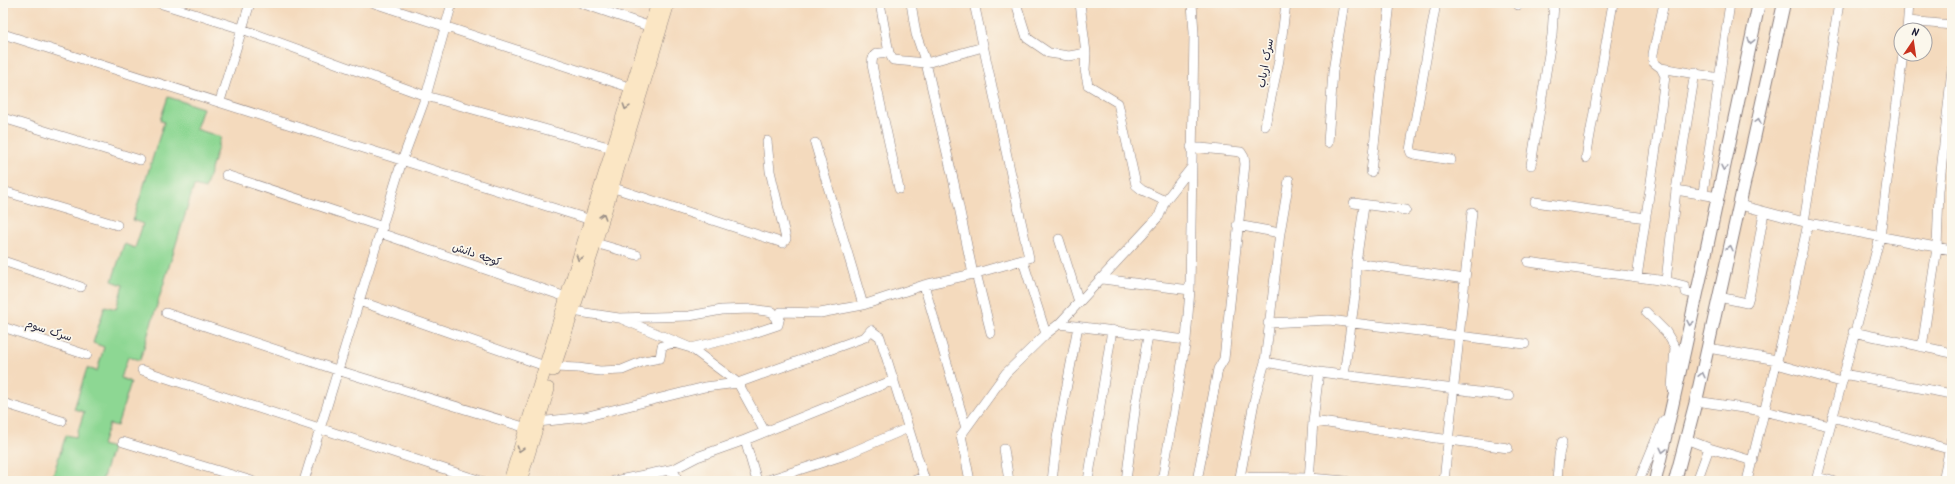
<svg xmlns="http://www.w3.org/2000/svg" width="1955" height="484" font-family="Kalam,'Playpen Sans Arabic',sans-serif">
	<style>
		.green { fill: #8dd793; stroke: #587c67 }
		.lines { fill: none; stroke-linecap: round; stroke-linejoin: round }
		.minor-casing { stroke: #8b7e7c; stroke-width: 10 }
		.tertiary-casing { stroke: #8b7e7c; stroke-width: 14 }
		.secondary-casing { stroke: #8b7e7c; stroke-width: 14 }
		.minor { stroke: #fff; stroke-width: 9 }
		.tertiary { stroke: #fff; stroke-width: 12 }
		.secondary { stroke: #fbe6c4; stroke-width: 13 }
		.oneway { stroke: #9c9ca7 }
		.oneway2 { stroke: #998e86 }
		.labels { text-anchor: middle; stroke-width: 3.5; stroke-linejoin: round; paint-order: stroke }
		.street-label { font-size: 11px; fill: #22223b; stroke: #fbf7ec }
	</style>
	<rect width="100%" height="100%" fill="#fbf7ec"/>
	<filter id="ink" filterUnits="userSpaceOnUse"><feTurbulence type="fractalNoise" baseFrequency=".025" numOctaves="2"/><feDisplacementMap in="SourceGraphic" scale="8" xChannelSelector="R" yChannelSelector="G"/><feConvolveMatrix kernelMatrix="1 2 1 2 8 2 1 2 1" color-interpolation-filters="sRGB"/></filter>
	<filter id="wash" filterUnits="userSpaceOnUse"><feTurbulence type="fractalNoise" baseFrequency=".012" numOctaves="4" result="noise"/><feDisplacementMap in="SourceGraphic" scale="16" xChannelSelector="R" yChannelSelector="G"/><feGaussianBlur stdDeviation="0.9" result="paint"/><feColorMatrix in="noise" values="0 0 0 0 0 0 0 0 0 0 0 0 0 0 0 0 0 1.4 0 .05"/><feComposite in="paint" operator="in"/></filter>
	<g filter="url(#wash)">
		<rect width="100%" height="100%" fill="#f4dabd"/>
		<path class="green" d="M 168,97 L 203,108 L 196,129 L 221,137 L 205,189 L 194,186 L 140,360 L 128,357 L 121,378 L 131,382 L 117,426 L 109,424 L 102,445 L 112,448 L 102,481 L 51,481 L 66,435 L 76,437 L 84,412 L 74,409 L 87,368 L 97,371 L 104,347 L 93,343 L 105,306 L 116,309 L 123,285 L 112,281 L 124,244 L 135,248 L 143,224 L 133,220 L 164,122 L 160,120 Z"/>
	</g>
	<g filter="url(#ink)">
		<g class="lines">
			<g class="minor-casing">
				<path id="minor" d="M 159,3 L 242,29 L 426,96 L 612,148
					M 374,3 L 632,88
					M 581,3 L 651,27
					M 880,3 L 889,53 L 893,60 L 926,63 L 983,47
					M 911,3 L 916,34 L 926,63 L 954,183 L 973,274
					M 1016,3 L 1027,38 L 1049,53 L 1069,56 L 1086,53
					M 1080,3 L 1086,53 L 1085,70 L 1088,85 L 1118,103 L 1136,185 L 1142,190 L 1165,201
					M 1436,3 L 1410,150 L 1411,153 L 1414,154 L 1451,160
					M 1518,5 L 1519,3
					M 1908,21 L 1952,25
					M 1907,30 L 1909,3
					M 3,34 C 199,95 395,159 591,220
					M 889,53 C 878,52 872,52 872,65 L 899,189
					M 1661,68 L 1719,78
					M 220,101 L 250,3
					M 3,118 L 140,160
					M 1265,126 L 1279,60 L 1286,3
					M 815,143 L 863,305
					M 1328,143 L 1333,71 L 1344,3
					M 1191,147 L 1241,152 L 1244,157 L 1245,164 L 1224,359 L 1218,369 L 1197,481
					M 1586,158 L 1613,3
					M 1531,165 L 1552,35 L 1554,3
					M 1371,172 L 1390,3
					M 226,175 L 383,227
					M 1289,180 L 1280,233 L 1265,362 L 1255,397 L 1240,477 L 1310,478 L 1346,481
					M 611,187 L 783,243 L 786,239 L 770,171 L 767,141
					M 1676,190 L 1718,197
					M 3,191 L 117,225
					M 1703,193 L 1730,3
					M 1535,202 L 1646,218
					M 1354,203 L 1406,210
					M 1740,205 L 1808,223 L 1952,250
					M 1804,222 L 1839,3
					M 1237,225 L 1280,233
					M 380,233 L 566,297
					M 1059,239 L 1079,302
					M 595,243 L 637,255
					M 3,261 L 81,287
					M 1023,261 L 1046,334
					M 1528,262 L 1666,281 L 1685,286 L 1686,292 L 1696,294
					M 1356,263 L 1465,279
					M 976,273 L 991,333
					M 1637,277 L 1657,141 L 1665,76 L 1661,68 L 1653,62 L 1653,54 L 1664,3
					M 1102,279 L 1190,290
					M 1666,281 L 1676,190 L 1695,72
					M 924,285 L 966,428
					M 1719,297 L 1747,303 L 1750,293 L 1764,212
					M 359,301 L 545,366
					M 572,311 L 619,318 L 689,316 L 722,310 L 751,309 L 773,312 L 778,325
					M 1646,312 L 1666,332 L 1675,347 L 1672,388
					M 166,313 L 337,370 L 527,428
					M 622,319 L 691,348 L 738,383 L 765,432
					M 1268,323 L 1329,320 L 1525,344
					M 1059,324 L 1186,340
					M 3,327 L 87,355
					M 1853,332 L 1952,353
					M 1922,347 L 1937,248 L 1939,191 L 1952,69
					M 1708,348 L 1777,360 L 1780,365 L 1841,382
					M 1265,362 L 1319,372 L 1510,396
					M 554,367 L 578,368 L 600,371 L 622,370 L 644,361 L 660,358 L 662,346 L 674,343 L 691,348 L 751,334 L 778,325 L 781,312 L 820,313 L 863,305 L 924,285 L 973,274 L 1029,258 L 974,3
					M 142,370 L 481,481
					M 1843,374 L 1952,394
					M 1344,375 L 1356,289 L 1356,263 L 1364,206
					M 1696,401 L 1763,411 L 1830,426
					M 3,403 L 62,421
					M 1832,417 L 1952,450
					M 1313,421 L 1508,448
					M 538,422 L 584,417 L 705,387 L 738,383 L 865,337 L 871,330 L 880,337 L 925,481
					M 1686,439 L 1709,448 L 1753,461
					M 745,440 L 757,481
					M 123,442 L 252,481
					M 1004,449 L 1009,481
					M 674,469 L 677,481
					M 1817,477 L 1832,481
					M 304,481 L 402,161 L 426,96 L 452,3
					M 614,481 L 674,469 L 697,457 L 745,440 L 894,380
					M 765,481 L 845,455 L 908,428
					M 913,481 L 924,477
					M 970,481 L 961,435 L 1006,373 L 1046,334 L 1059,324 L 1159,216 L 1165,201 L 1191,168
					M 1052,481 L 1057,438 L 1078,326
					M 1088,481 L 1112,330
					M 1126,481 L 1136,403 L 1148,336
					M 1162,481 L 1186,340 L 1190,290 L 1194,33 L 1192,3
					M 1309,481 L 1313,421 L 1319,372
					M 1444,481 L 1472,212
					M 1557,481 L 1559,455 L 1562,442
					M 1639,481 L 1664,420
					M 1697,481 L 1709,448
					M 1747,481 L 1791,304 L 1808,223
					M 1816,481 L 1880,237 L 1903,54
					M 1943,481 L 1952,437"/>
			</g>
			<g class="tertiary-casing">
				<path id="tertiary" d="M 1655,481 C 1692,322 1725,163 1759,3
					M 1675,481 L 1696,401 L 1784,3"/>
			</g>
			<g class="secondary-casing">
				<path id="secondary" d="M 553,370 L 595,243 L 668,3
					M 510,481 L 658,3
					M 520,481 L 548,389"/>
			</g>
			<use href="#minor" class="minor"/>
			<use href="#tertiary" class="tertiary"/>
			<use href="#secondary" class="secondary"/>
		</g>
		<defs><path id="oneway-chevron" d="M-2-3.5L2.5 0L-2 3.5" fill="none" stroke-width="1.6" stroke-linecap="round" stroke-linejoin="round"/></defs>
		<g class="oneway">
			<use href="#oneway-chevron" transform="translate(1751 41) rotate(102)"/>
			<use href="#oneway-chevron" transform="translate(1758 121) rotate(-78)"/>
			<use href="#oneway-chevron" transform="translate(1724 168) rotate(102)"/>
			<use href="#oneway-chevron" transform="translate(1730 248) rotate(-77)"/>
			<use href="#oneway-chevron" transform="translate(1690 323) rotate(101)"/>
			<use href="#oneway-chevron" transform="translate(1702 375) rotate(-77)"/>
			<use href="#oneway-chevron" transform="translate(1663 450) rotate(103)"/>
		</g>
		<g class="oneway2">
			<use href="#oneway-chevron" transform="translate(626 107) rotate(108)"/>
			<use href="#oneway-chevron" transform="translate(603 216) rotate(-73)"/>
			<use href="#oneway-chevron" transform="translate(579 258) rotate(109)"/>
			<use href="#oneway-chevron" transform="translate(520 449) rotate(108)"/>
		</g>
	</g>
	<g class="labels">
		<g class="street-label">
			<text transform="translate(1265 63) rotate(-80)" y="4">سرک ارباب</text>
			<text transform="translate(477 254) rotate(19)" y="4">کوچه دانش</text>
			<text transform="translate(49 330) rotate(18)" y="4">سرک سوم</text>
		</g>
	</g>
	<rect width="1955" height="484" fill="none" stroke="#fbf7ec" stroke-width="16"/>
	<g transform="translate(1913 42) rotate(13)"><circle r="19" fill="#fbf7ec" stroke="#a4a2a5"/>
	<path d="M0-3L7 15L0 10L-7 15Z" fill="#c8321e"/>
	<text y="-6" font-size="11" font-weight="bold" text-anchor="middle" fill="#22223b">N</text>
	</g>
</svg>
